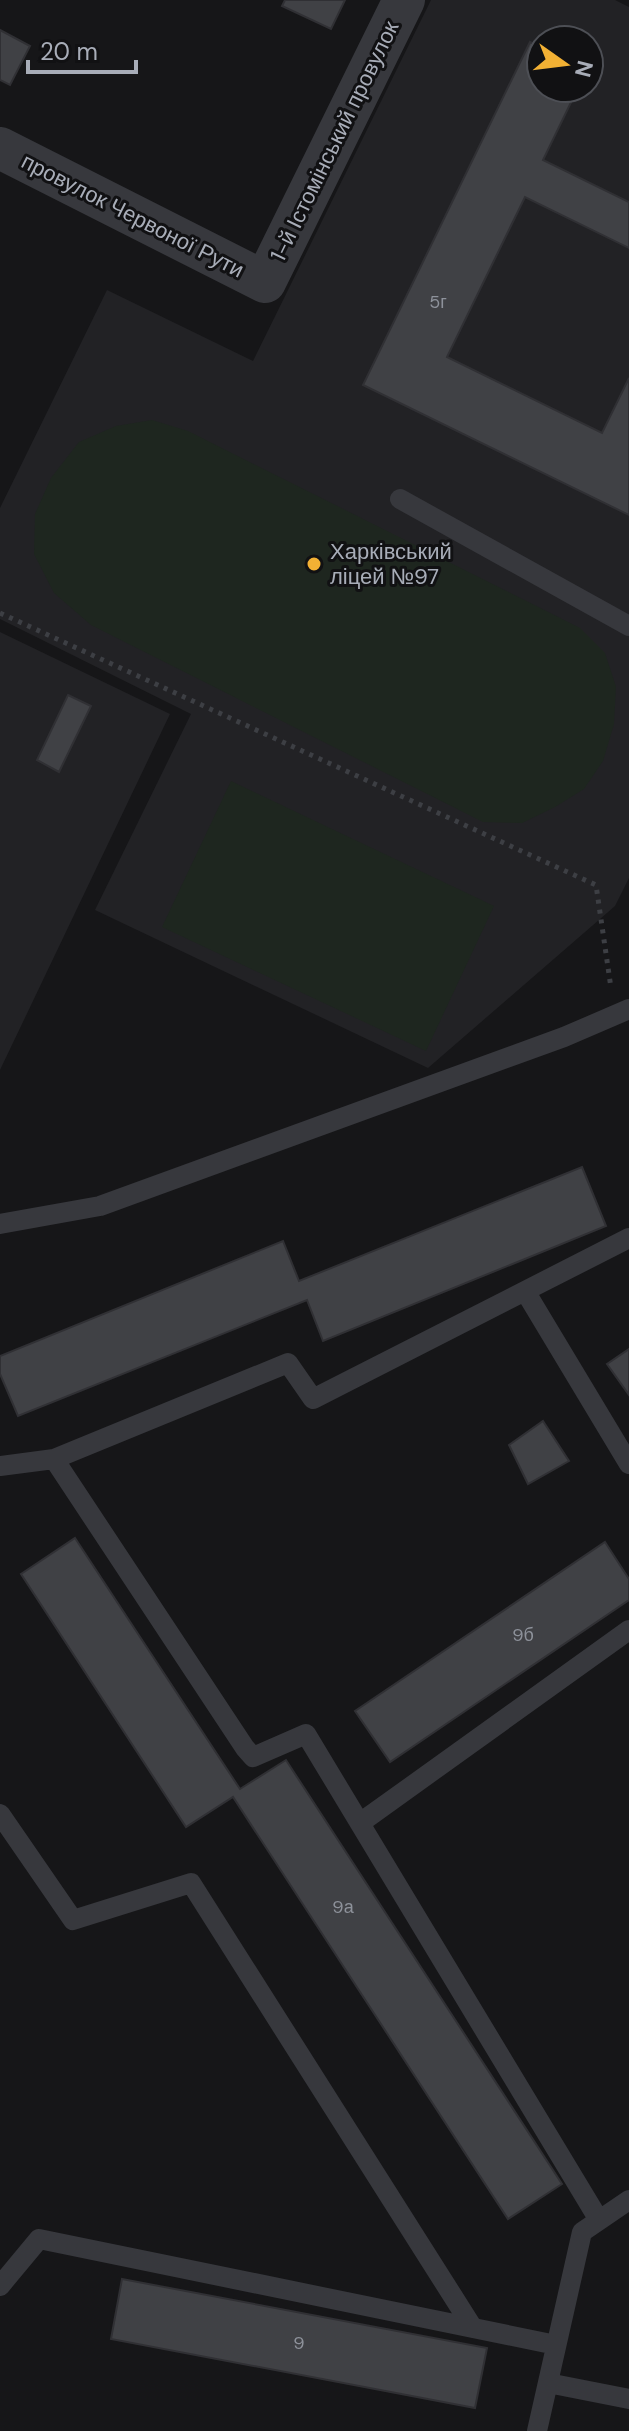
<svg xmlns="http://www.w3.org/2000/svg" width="629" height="2431" font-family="'DM Sans',sans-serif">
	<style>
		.built { fill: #222225; fill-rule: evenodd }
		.green { fill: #1e261f }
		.building { fill: #404145; stroke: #303034; stroke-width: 2 }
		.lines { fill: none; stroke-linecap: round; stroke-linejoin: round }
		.path { stroke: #3d3f44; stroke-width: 5; stroke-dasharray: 4 6; stroke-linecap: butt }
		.lane { stroke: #37383d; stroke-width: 20 }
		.street { stroke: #37383d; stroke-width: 42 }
		.poi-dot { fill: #f2b134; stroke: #111113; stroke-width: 3 }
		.labels { text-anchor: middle; stroke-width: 6; stroke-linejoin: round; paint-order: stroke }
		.number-label { font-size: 18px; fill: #8e929b }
		.street-label { font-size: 22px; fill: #a8adb8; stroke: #111113 }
		.poi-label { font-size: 22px; fill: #a8adb8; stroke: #111113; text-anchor: start }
	</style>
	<rect width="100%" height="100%" fill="#161618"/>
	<path class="built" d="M 431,0 L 615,0 L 629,7 L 629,878 L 615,906 L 428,1068 L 95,910 L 191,714 L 0,619 L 0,508 L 107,290 L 253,361 ZM 541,40 L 589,40 L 589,88 L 541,88 Z
		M 0,632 L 170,714 L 0,1070 Z"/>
	<path class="green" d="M 152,420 L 188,431 L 580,628 L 605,653 L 616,687 L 614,724 L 603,761 L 584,789 L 555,807 L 522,823 L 483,822 L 91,625 L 54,593 L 34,554 L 35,514 L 51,478 L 79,442 L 116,426 Z
		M 231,781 L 494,906 L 426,1051 L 162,927 Z"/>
	<path class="building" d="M 285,0 L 345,0 L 331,29 L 282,6 Z
		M 0,30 L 30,46 L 10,85 L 0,80 Z
		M 530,42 L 541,48 L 541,88 L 578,88 L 543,160 L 629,202 L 629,248 L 525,197 L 447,357 L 602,433 L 629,378 L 629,515 L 363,385 Z
		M 68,695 L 91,706 L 59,772 L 37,760 Z
		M 582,1167 L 606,1226 L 323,1341 L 307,1300 L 18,1416 L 0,1374 L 0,1356 L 283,1241 L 299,1281 Z
		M 629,1349 L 629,1395 L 607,1364 Z
		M 543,1421 L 569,1461 L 528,1484 L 509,1445 Z
		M 75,1538 L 240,1789 L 286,1760 L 562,2184 L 508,2219 L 233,1797 L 186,1827 L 21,1574 Z
		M 605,1542 L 629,1579 L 629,1600 L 390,1762 L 355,1711 Z
		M 122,2279 L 487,2348 L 475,2408 L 111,2339 Z"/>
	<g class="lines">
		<path class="path" d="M 0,613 L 596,885 L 611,988"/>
		<path class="lane" d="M 400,499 L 629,626
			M 0,1224 L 100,1206 L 564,1037 L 629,1009
			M 525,1291 L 629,1464
			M 54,1459 L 245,1748 L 253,1757 L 306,1734 L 599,2220
			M 0,1466 L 54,1459 L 288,1363 L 313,1399 L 629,1238
			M 0,1814 L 73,1920 L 191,1883 L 473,2328
			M 360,1823 L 629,1630
			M 0,2286 L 39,2239 L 556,2345
			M 548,2383 L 629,2399
			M 537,2431 L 582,2232 L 629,2200"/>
		<path class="street" d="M 0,148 L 265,282 L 404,0"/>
	</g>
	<circle class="poi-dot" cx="314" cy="564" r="8"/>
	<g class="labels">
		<g class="number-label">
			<text x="438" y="308">5г</text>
			<text x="523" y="1641">9б</text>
			<text x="343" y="1913">9а</text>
			<text x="299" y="2349">9</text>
		</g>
		<g class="street-label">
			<text transform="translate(334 141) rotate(-64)" y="8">1-й Істомінський провулок</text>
			<text transform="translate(133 215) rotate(27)" y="8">провулок Червоної Рути</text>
		</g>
		<g class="poi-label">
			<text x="330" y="559">Харківський<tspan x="330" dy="25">ліцей №97</tspan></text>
		</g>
	</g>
	<g transform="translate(565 64) rotate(104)"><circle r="38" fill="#111113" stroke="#4d4f55" stroke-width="2"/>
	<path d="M0-6L14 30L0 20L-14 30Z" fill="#f2b134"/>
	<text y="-12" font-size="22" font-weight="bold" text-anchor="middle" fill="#a8adb8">N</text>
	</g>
	<path d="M28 60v12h108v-12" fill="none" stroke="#a8adb8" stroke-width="4"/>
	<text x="40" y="60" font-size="24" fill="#a8adb8" stroke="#111113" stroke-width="6" paint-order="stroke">20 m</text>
</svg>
